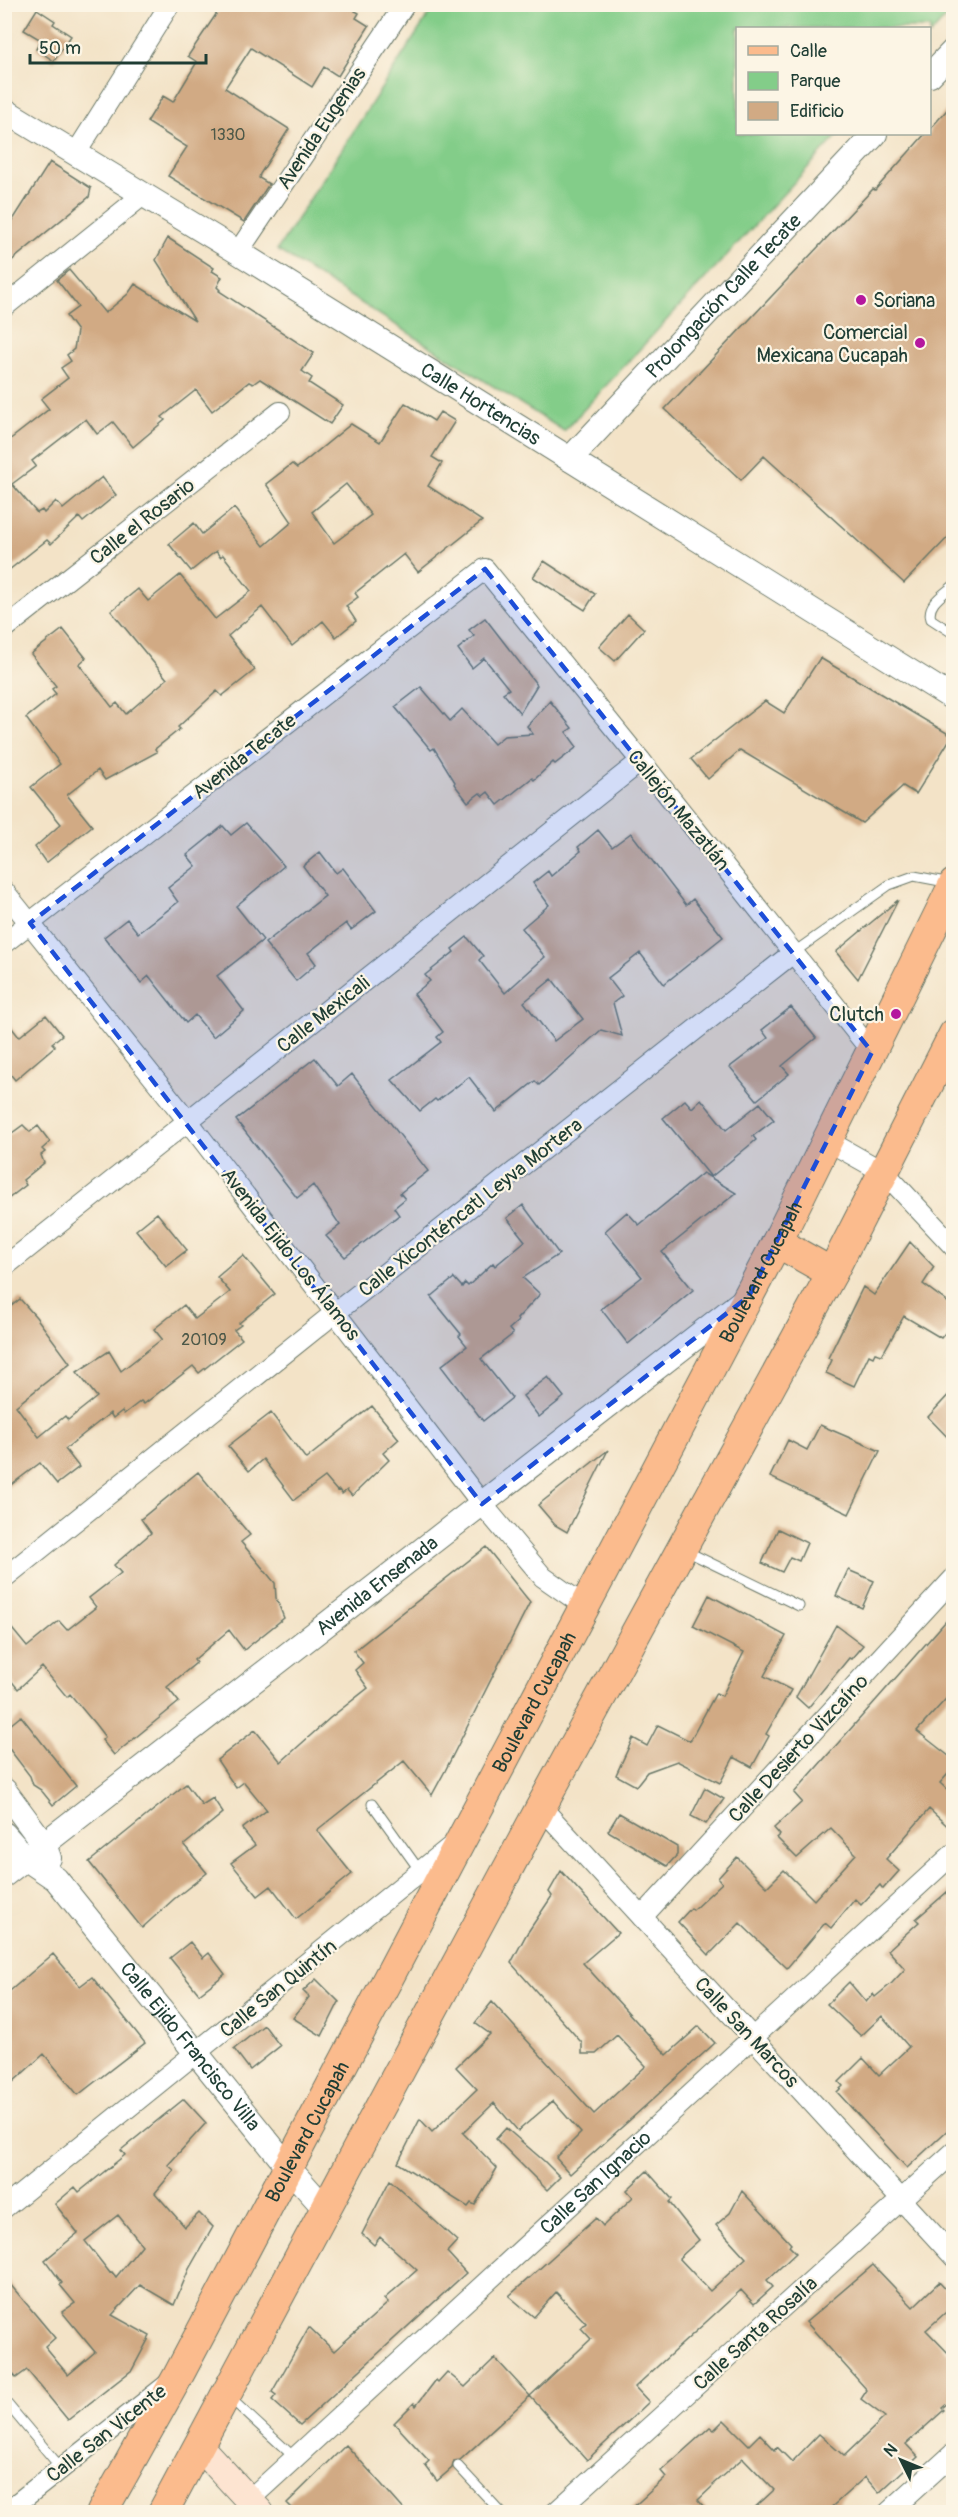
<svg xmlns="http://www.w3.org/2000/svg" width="958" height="2517" font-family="Pangolin,sans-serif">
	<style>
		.green { fill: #83cd89; stroke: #51855e; stroke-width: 1.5 }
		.building { fill: #d1aa84; fill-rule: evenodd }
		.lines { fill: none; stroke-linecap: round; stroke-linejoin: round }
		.service-casing { stroke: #697767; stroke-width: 11 }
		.minor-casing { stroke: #697767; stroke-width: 22 }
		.tertiary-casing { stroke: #697767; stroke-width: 26 }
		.secondary-casing { stroke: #697767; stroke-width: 29 }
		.primary-casing { stroke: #697767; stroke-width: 32 }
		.service { stroke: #fff; stroke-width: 9 }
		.minor { stroke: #fff; stroke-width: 20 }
		.tertiary { stroke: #fff; stroke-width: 24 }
		.secondary { stroke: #fde4d1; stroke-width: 27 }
		.primary { stroke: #fbbb8d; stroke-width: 30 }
		.marked { fill: #1d4ed8; fill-opacity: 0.2; stroke: #1d4ed8; stroke-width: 4.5; stroke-dasharray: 12 8; stroke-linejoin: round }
		.poi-dot { fill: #b5179e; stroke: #fcf5e5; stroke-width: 2 }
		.labels { text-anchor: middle; stroke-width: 4.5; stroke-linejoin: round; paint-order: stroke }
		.number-label { font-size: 16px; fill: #4c5848 }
		.street-label { font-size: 20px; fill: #1f3d34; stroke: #fcf5e5 }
		.poi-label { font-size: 20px; fill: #1f3d34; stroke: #fcf5e5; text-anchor: end }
	</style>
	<rect width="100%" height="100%" fill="#fcf5e5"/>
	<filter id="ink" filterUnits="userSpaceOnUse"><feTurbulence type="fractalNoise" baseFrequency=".0167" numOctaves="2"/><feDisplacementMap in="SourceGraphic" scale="12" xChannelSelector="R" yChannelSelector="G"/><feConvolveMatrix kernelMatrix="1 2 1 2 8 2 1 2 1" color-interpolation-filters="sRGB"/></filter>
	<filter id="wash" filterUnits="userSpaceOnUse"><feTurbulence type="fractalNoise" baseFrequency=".008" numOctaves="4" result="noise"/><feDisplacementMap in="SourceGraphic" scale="24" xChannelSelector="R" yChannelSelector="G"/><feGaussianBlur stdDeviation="1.35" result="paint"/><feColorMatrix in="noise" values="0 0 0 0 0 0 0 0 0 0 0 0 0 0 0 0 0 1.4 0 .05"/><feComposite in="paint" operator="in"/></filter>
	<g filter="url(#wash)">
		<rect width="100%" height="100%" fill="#f3e3c7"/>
		<path class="green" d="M 435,5 L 953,4 L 954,9 L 930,35 L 930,28 L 738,28 L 738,134 L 839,134 L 564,431 L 277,250 Z"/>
		<g id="blocks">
			<path class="building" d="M 223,4 L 359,4 L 355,11 L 359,13 L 356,18 L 369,26 L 338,76 L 324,67 L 312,87 L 251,48 L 225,88 L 289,129 L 260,174 L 259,178 L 269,184 L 244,222 L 168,176 L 187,147 L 147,122 L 163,96 L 173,102 L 197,62 L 188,56 Z
				M 37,9 L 55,21 L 53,24 L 71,36 L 54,61 L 36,49 L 41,40 L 24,30 Z
				M 954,102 L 954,531 L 904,583 L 764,456 L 741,480 L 665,409 L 873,189 L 875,190 L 925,134 L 930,134 L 930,129 Z
				M 50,162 L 91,188 L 89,197 L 4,267 L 4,215 L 13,220 Z
				M 168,238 L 214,268 L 212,271 L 222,277 L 217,287 L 220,290 L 219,291 L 314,353 L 302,371 L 312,378 L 309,383 L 343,405 L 330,424 L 260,379 L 253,384 L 249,382 L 212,411 L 196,390 L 162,417 L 165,420 L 133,447 L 113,422 L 97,434 L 86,419 L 32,461 L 36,466 L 12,484 L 37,513 L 42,510 L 44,513 L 56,501 L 63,509 L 102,477 L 116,495 L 83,522 L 79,517 L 51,544 L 47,540 L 4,574 L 4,444 L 49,409 L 41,399 L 68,378 L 61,368 L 71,361 L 67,355 L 74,349 L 77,331 L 66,316 L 78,307 L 57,280 L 69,270 L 105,313 L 128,294 L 135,284 L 195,321 L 156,260 Z
				M 405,403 L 434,421 L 440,412 L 455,421 L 432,457 L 442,463 L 428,486 L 482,521 L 418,572 L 404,554 L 355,593 L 358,597 L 346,606 L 356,621 L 336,637 L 323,621 L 292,646 L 262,607 L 228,636 L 255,670 L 222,696 L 217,691 L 178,727 L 180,729 L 155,749 L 157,752 L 105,780 L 98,770 L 67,795 L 92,826 L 46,863 L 35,847 L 61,824 L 31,787 L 60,764 L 26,718 L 56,694 L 52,689 L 56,686 L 31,654 L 63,629 L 86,658 L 79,664 L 112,707 L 117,703 L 126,714 L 167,679 L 111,611 L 138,589 L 148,601 L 180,575 L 215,619 L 251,591 L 223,555 L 220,557 L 216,551 L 191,571 L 169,544 L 194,523 L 202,534 L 234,508 L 264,546 L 292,522 L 266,484 L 292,464 L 297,468 L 351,424 L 380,442 ZM 346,484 L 371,515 L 334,543 L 312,512 Z
				M 544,561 L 595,594 L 585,610 L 533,577 Z
				M 628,614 L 644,629 L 615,661 L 599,647 Z
				M 485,618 L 537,685 L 520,713 L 503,693 L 509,689 L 484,658 L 472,668 L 458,649 L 474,636 L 469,630 Z
				M 820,658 L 952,736 L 916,794 L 903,786 L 862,823 L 740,750 L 708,779 L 691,759 L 765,701 L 784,713 Z
				M 421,687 L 450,721 L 462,709 L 494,744 L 504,736 L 533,734 L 527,726 L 550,701 L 572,728 L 566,732 L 577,747 L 555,764 L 553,762 L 534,780 L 532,778 L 498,805 L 488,792 L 483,796 L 480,793 L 468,802 L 454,784 L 455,782 L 434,748 L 431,750 L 395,707 Z
				M 246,823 L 284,866 L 236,906 L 263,940 L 217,976 L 244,1011 L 213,1037 L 195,1015 L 186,1023 L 149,976 L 141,983 L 104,937 L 127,919 L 138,933 L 178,902 L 168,888 L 196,866 L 187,855 L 223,826 L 231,835 Z
				M 598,830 L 612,847 L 631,833 L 686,905 L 693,899 L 723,937 L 664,984 L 640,953 L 608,978 L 622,996 L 613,1003 L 622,1036 L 601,1030 L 539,1085 L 535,1081 L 496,1112 L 469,1077 L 437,1101 L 435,1099 L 420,1111 L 392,1080 L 441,1042 L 437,1037 L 443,1032 L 414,994 L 430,981 L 425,975 L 454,952 L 452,949 L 467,937 L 483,956 L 479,960 L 505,993 L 545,957 L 522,928 L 549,905 L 533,883 L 548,871 L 551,876 L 581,851 L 578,847 ZM 552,979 L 583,1019 L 554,1041 L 524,1002 Z
				M 320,852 L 336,873 L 343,868 L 376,911 L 351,930 L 346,923 L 308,953 L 316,964 L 296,981 L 265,943 L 325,896 L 303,866 Z
				M 898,900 L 858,979 L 836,952 Z
				M 791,1007 L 816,1038 L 782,1066 L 789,1074 L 757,1100 L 730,1067 L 768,1038 L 762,1030 Z
				M 46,1015 L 62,1035 L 52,1043 L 55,1046 L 15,1080 L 4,1066 L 4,1018 L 19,1037 Z
				M 315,1058 L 338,1086 L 352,1074 L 428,1171 L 400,1193 L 405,1199 L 394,1208 L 399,1215 L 345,1257 L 326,1236 L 340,1225 L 313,1185 L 297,1198 L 236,1120 Z
				M 701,1099 L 726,1130 L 760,1103 L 774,1120 L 753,1136 L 756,1140 L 711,1177 L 663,1118 L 685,1100 L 692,1108 Z
				M 23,1125 L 30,1132 L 38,1126 L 50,1142 L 42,1149 L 45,1152 L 41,1155 L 44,1163 L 23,1180 L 26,1185 L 4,1202 L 4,1139 Z
				M 703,1173 L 736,1193 L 662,1252 L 693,1290 L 628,1344 L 601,1309 L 642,1277 L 605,1231 L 627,1212 L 639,1225 Z
				M 523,1205 L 559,1254 L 523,1278 L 540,1294 L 517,1319 L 518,1321 L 509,1329 L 513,1334 L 481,1359 L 512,1398 L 483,1421 L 441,1366 L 467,1346 L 459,1336 L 461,1334 L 431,1297 L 454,1278 L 462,1287 L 465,1283 L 468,1286 L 493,1263 L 495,1266 L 525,1241 L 507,1218 Z
				M 157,1213 L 187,1250 L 166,1266 L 136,1230 Z
				M 910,1242 L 934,1267 L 923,1284 L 954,1307 L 954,1322 L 941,1338 L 904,1316 L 882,1355 L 875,1353 L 873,1357 L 869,1355 L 854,1386 L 826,1373 L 832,1360 L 828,1358 L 863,1287 L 874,1295 Z
				M 243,1255 L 275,1294 L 239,1323 L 241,1325 L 234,1330 L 242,1339 L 199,1373 L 193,1366 L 144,1404 L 141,1401 L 124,1414 L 122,1411 L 113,1418 L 110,1413 L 65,1449 L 79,1467 L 57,1484 L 40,1463 L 4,1490 L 4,1312 L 20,1299 L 36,1317 L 70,1363 L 16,1406 L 39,1437 L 65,1416 L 68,1420 L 97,1397 L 77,1372 L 109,1351 L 121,1371 L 162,1339 L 154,1329 L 184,1305 L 195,1319 L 230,1292 L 217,1277 Z
				M 548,1377 L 564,1397 L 539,1417 L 523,1396 Z
				M 954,1389 L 954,1444 L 928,1417 Z
				M 372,1406 L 399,1439 L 383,1453 L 389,1460 L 352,1496 L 347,1490 L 342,1494 L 339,1490 L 337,1491 L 325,1477 L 294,1500 L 263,1459 L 249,1471 L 228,1446 L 271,1413 L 306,1459 Z
				M 820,1425 L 880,1451 L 849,1514 L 770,1477 L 788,1440 L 807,1450 Z
				M 608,1450 L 567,1532 L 555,1525 L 538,1505 Z
				M 198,1472 L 250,1535 L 241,1542 L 275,1583 L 276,1598 L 284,1618 L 244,1650 L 229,1630 L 194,1660 L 196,1663 L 167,1687 L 179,1702 L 114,1755 L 102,1740 L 105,1737 L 95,1724 L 70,1694 L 67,1697 L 42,1667 L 18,1689 L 4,1672 L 4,1619 L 27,1647 L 59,1621 L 67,1630 L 96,1607 L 89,1598 L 121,1573 L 114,1565 L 151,1533 L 141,1519 Z
				M 778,1529 L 807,1543 L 799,1561 L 790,1557 L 782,1572 L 762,1563 Z
				M 486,1547 L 530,1602 L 445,1771 L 432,1795 L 404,1761 L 317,1830 L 352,1874 L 296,1919 L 271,1886 L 258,1896 L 231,1863 L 255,1845 L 242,1829 L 267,1810 L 244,1782 L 236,1788 L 217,1760 L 255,1730 L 281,1762 L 330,1718 L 368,1688 L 355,1670 L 363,1663 L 354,1651 Z
				M 848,1570 L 874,1581 L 862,1608 L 836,1596 Z
				M 709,1595 L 786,1636 L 764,1676 L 791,1690 L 766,1734 L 769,1736 L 752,1767 L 734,1757 L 720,1783 L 677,1761 L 647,1772 L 636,1786 L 616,1775 L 633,1738 L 647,1746 L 658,1725 L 690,1741 L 716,1693 L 722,1696 L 744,1652 L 693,1626 Z
				M 954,1612 L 954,1690 L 917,1731 L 954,1760 L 954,1767 L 940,1783 L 954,1796 L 954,1832 L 929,1809 L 886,1859 L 899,1871 L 883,1889 L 880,1885 L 861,1905 L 855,1899 L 831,1928 L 825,1923 L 787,1968 L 740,1923 L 709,1955 L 678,1922 L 691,1908 L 693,1910 L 722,1883 L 718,1878 L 737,1857 L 767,1887 L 784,1870 L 814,1900 L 856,1854 L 831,1828 L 797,1858 L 777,1838 L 780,1835 L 774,1828 L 802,1802 L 794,1793 Z
				M 836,1625 L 863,1645 L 851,1659 L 849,1658 L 808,1708 L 796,1697 Z
				M 21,1716 L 76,1786 L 53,1805 L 41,1790 L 33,1785 L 30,1776 L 4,1742 L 4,1730 Z
				M 186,1784 L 202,1805 L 213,1798 L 223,1813 L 184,1845 L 207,1873 L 174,1899 L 142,1928 L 89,1862 Z
				M 705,1788 L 724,1799 L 706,1824 L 691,1816 Z
				M 619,1813 L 677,1847 L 677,1855 L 667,1866 L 608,1831 Z
				M 561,1871 L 618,1933 L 583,1963 L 667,2055 L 699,2026 L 715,2043 L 570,2174 L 556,2158 L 581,2133 L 553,2101 L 518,2131 L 494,2103 L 463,2133 L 497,2168 L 475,2205 L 471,2203 L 468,2207 L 398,2163 L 420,2119 L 432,2132 L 477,2089 L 456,2067 L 490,2034 L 475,2023 L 492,2002 L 594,2114 L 646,2066 L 617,2035 L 596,2054 L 582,2054 L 582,2043 L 511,1963 L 526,1935 L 552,1896 L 549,1892 Z
				M 954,1886 L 954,2124 L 907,2168 L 837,2092 L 843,2086 L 839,2082 L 863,2058 L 879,2075 L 909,2047 L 882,2016 L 861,2036 L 827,2004 L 849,1982 L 866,2002 L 873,1994 L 875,1997 L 892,1983 L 905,1969 L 888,1950 L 919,1922 L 916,1919 Z
				M 190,1942 L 203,1958 L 209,1953 L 225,1974 L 199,1994 L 170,1958 Z
				M 53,1954 L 80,1986 L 92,1977 L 145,2043 L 78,2095 L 44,2054 L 4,2090 L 4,1996 Z
				M 316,1979 L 339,2002 L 322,2036 L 293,2018 L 309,1997 L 303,1991 Z
				M 264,2025 L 280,2046 L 250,2070 L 234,2049 Z
				M 184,2099 L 206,2123 L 168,2165 L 174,2170 L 155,2193 L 185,2227 L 199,2213 L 213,2227 L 189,2269 L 174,2305 L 140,2285 L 112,2315 L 150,2336 L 132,2370 L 68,2420 L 27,2370 L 16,2378 L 14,2375 L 4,2382 L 4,2277 L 55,2338 L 45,2347 L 68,2375 L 95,2352 L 62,2312 L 75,2303 L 60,2285 L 62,2283 L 45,2260 L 78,2233 L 55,2204 L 75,2187 L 79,2192 L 125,2155 L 121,2150 ZM 118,2215 L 142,2245 L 116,2277 L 112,2272 L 110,2273 L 85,2241 Z
				M 506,2128 L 544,2161 L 560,2177 L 547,2190 L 496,2139 Z
				M 647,2171 L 672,2199 L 669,2202 L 699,2240 L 679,2258 L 710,2291 L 746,2258 L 716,2225 L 730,2213 L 742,2191 L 791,2244 L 789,2246 L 796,2253 L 767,2280 L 773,2287 L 754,2304 L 741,2290 L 635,2387 L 649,2402 L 587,2460 L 530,2396 L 460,2460 L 454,2461 L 452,2468 L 437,2481 L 425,2465 L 429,2461 L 394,2423 L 414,2403 L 416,2406 L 436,2380 L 438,2382 L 447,2372 L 465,2387 L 495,2358 L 530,2396 L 591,2339 L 581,2328 L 586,2323 L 556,2292 L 534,2317 L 509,2296 L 596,2218 L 603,2226 L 633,2197 L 627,2190 Z
				M 390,2180 L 457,2241 L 447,2252 L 466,2273 L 300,2425 L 272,2400 L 276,2395 L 272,2392 L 309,2327 L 334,2351 L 388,2303 L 384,2299 L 417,2270 L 380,2237 L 374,2245 L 362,2234 Z
				M 873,2265 L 913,2307 L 939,2282 L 954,2298 L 954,2305 L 926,2330 L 954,2359 L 954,2398 L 942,2408 L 944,2410 L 906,2444 L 918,2457 L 879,2493 L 865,2477 L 826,2512 L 750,2512 L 774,2490 L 743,2458 L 713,2484 L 714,2485 L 698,2500 L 708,2512 L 628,2512 L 666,2477 L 661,2471 L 710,2427 L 714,2430 L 724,2420 L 749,2445 L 760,2434 L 775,2450 L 777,2447 L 792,2462 L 819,2434 L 844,2456 L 885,2417 L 861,2399 L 867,2390 L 806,2322 Z
				M 346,2445 L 375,2477 L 406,2512 L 296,2512 L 287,2503 Z"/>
		</g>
	</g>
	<g filter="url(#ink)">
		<use href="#blocks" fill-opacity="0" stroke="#697767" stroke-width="1.5"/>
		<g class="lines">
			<g class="service-casing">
				<path id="service" d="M 954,585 C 944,594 926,604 931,619 L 954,634
					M 793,953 L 889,885 L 914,876 L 951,883
					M 684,1550 L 799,1606
					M 372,1804 L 420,1871
					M 229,2397 L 295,2458
					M 4,2400 L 61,2468
					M 458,2466 L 501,2512"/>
			</g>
			<g class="minor-casing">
				<g id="minor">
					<path d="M 76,153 L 170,4"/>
					<path d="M 238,252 L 405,4"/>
					<path d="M 4,307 L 143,195"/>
					<path d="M 4,629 L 280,412"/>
					<path d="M 4,891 L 188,1121 L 482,1504 L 543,1577 L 586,1607"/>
					<path d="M 4,943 L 485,569 L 641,761 L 872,1052"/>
					<path d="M 828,1141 L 885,1173 L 954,1247"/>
					<path d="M 4,1267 L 641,761"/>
					<path d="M 4,1578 L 336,1312 L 793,953"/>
					<path d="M 541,1807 L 954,2257"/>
					<path d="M 642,1917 L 954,1578"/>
					<path d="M 4,2208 L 454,1844"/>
					<path id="s1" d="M 249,2500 L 954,1853"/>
					<path d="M 6,2512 L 167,2385"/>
					<path d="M 556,2512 L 954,2152"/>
					<path d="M 889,2512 L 954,2453"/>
				</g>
			</g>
			<g class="tertiary-casing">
				<g id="tertiary">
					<path d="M 930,75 L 954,50"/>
					<path id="s2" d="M 4,110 L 238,252 L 954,699"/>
					<path id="s3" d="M 570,459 L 875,134"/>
					<path d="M 4,1790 L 44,1844 L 49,1858"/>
					<path id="s4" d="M 4,1834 L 25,1858 L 56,1879 L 288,2167 L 327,2211"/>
					<path id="s5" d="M 4,1875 L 745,1299"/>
				</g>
			</g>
			<g class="secondary-casing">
				<path id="secondary" d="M 200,2447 L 260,2512"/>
			</g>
			<g class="primary-casing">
				<g id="primary">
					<path d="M 777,1242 L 832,1273"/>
					<path id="s6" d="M 102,2512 L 178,2376 L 777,1242 L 954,884"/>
					<path d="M 163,2512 L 541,1807 L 832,1273 L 954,1034"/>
				</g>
			</g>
			<use href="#service" class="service"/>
			<use href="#minor" class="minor"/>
			<use href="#tertiary" class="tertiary"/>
			<use href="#secondary" class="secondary"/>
			<use href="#primary" class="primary"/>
		</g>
	</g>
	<path class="marked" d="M 485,569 L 872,1052 L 749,1296 L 482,1504 L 30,923 Z"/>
	<g class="poi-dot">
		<circle cx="861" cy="300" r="6"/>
		<circle cx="920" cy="343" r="6"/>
		<circle cx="896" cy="1014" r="6"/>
	</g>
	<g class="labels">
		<g class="number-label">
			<text x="228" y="140">1330</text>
			<text x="204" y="1345">20109</text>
		</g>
		<g class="street-label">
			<text transform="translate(321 128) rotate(-56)" y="7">Avenida Eugenias</text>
			<text dy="7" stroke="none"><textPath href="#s3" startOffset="224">Prolongación Calle Tecate</textPath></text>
			<text dy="7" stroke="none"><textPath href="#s2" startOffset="560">Calle Hortencias</textPath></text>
			<text transform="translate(142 521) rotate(-38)" y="7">Calle el Rosario</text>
			<text transform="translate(244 756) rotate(-38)" y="7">Avenida Tecate</text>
			<text transform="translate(679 810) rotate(51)" y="7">Callejón Mazatlán</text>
			<text transform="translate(323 1014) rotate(-38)" y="7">Calle Mexicali</text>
			<text transform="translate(470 1207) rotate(-38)" y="7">Calle Xiconténcatl Leyva Mortera</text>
			<text transform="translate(291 1254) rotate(52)" y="7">Avenida Ejido Los Álamos</text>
			<text dy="7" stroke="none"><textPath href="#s6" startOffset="1404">Boulevard Cucapah</textPath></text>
			<text dy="7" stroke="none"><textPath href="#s5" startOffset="472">Avenida Ensenada</textPath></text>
			<text dy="7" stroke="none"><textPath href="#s6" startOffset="918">Boulevard Cucapah</textPath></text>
			<text transform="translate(798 1748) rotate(-47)" y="7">Calle Desierto Vizcaíno</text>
			<text transform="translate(278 1988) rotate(-39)" y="7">Calle San Quintín</text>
			<text transform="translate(747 2032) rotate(47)" y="7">Calle San Marcos</text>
			<text dy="7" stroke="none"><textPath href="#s4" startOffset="284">Calle Ejido Francisco Villa</textPath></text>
			<text dy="7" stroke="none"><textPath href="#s6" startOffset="432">Boulevard Cucapah</textPath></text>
			<text dy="7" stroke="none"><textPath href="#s1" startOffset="470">Calle San Ignacio</textPath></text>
			<text transform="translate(755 2333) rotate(-42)" y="7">Calle Santa Rosalía</text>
			<text transform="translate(106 2433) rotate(-38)" y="7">Calle San Vicente</text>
		</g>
		<g class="poi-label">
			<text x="873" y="307" text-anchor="start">Soriana</text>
			<text x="908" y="339">Comercial<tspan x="908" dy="23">Mexicana Cucapah</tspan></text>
			<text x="884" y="1021">Clutch</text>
		</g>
	</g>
	<rect width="958" height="2517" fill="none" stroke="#fcf5e5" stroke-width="24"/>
	<rect x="736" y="27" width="195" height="108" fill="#fcf5e5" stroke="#a4ab9e" stroke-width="1.5"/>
	<rect x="748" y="46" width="30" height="9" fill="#fbbb8d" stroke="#a4ab9e" stroke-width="1.5"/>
	<text x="790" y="57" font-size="18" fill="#1f3d34">Calle</text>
	<rect x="748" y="72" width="30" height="18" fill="#83cd89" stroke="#a4ab9e" stroke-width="1.5"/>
	<text x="790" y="87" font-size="18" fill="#1f3d34">Parque</text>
	<rect x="748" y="102" width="30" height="18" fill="#d1aa84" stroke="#a4ab9e" stroke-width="1.5"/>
	<text x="790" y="117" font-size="18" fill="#1f3d34">Edificio</text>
	<g transform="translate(901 2460) rotate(313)" stroke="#fcf5e5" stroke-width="4.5" paint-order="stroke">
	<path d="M0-4.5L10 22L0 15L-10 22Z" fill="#1f3d34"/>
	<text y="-9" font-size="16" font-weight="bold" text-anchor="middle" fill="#1f3d34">N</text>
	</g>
	<path d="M30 54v9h176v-9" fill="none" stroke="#1f3d34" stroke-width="3"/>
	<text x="39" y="54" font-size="18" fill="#1f3d34" stroke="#fcf5e5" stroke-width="4.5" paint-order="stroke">50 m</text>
</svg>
